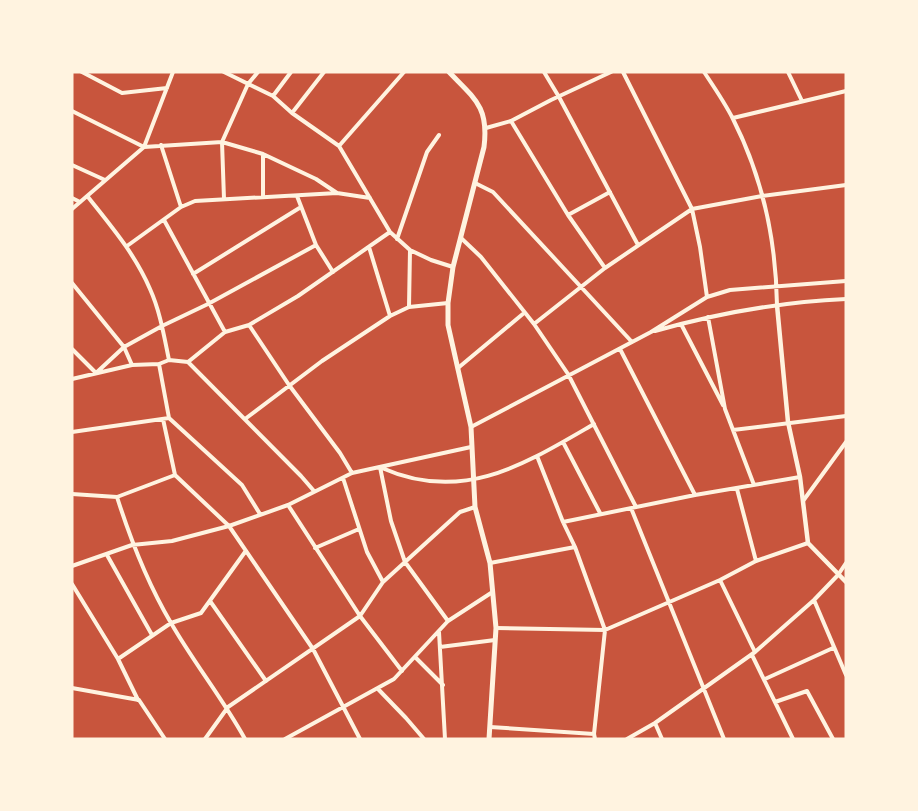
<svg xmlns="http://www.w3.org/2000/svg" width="918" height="811" font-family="'Exo 2',sans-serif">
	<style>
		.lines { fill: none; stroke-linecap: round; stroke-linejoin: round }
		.minor { stroke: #fff3e0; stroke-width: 4 }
		.tertiary { stroke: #fff3e0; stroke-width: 4.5 }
		.secondary { stroke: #fff3e0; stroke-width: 5 }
	</style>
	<rect width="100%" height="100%" fill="#c8553d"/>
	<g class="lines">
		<path class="minor" d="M 82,72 L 122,93 L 167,88
			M 224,72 L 273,96 L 292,113 L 339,146 L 390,232 L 410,250 L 431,260 L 453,267
			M 544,72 L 559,97 L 638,245
			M 623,72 L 692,209 L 700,247 L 707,297
			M 704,72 C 714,87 725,103 733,119 C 762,176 776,241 777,305
			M 788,72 L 802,101
			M 273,96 L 291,72
			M 72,111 L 144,147 L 173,72
			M 292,113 L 324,72
			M 733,118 L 846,91
			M 511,121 L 568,215 L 605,268
			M 486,128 L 511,121 L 551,100 L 611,72
			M 161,145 L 181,207
			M 339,146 L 404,72
			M 263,154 L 263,197
			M 72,165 L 105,180
			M 475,183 L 493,192 L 632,342
			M 297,196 L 316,245 L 333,272
			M 88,197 C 111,226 135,254 150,289 C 160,311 164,336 169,360
			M 72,198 L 80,202
			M 224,199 L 222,142 L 248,84 L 258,72
			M 72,209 L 144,147 L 222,142 L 263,154 L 316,179 L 337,193 L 370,198
			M 568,215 L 610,192
			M 164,220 L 225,332
			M 461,238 L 481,257 L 534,324 L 568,374 L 636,507
			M 397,239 L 427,152 L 439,135
			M 127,246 L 181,207 L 195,201 L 337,193
			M 369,247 L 390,316
			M 193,274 L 301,207
			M 72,283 L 124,347 L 132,365
			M 409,307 L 410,250
			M 708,317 L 725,409 L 754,485
			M 534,324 L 605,268 L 692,209 L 762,196 L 846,185
			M 681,324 L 723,405
			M 249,325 L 289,385 L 340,453 L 352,473
			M 655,331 C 718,313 780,302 846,299
			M 72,349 L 96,373 L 124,347 L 162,326 L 208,304 L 316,245
			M 620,349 L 695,495
			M 188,362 L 301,476 L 314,491
			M 159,364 L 169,418
			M 458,368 L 524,313
			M 72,379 L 132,365 L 159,364 L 169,360 L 188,362 L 225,332 L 249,325 L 298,296 L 390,232
			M 163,419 L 175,475
			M 245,419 L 322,361 L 390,316 L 409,307 L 448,303
			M 471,427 L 651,332 L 707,297 L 730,290 L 846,281
			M 733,430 L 846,416
			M 72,432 L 169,418 L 242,485 L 260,514
			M 563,442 L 600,513
			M 537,456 L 563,522 L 575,547 L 605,630 L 594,734
			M 380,467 L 391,521 L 405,562 L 448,621
			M 382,468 C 463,504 525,464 594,424
			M 343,478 L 367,552 L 383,582
			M 737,489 L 756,561
			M 72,494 L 117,497 L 175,475 L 229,526 L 313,649 L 360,739
			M 117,497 C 131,541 148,584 171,623 C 194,663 223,699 245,739
			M 803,501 L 846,442
			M 288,505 L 360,616 L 402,671
			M 631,508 L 724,739
			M 563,522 L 695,495 L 800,477
			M 315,548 L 359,529
			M 107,555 L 152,635
			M 490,563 L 575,547
			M 72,566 L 132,545 L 172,541 L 229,526 L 288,505 L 352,473 L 471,447
			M 720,580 L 755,652
			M 72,584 L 118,659 L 171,623 L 201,613 L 245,552
			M 814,600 L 846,675
			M 210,601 L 266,681
			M 496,628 L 605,630 L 720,580 L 756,561 L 808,543
			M 439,632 L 445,739
			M 440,647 L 495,640
			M 752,655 L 793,739
			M 416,658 L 443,685
			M 118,659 L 138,700
			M 765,679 L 833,648
			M 72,688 L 139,700 L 165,739
			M 378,689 L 406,718 L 424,739
			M 775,702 L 807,691 L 833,739
			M 655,723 L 662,739
			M 490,727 L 594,734 L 595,739
			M 205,739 L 228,707 L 360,616 L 383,582 L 460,512 L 475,507
			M 285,739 L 394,679 L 448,621 L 491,593
			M 627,739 L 655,723 L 755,652 L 814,600 L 838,575 L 846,563"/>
		<path class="tertiary" d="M 777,305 L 788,422 L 800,477 L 808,543 L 846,582"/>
		<path class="secondary" d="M 449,72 C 475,99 489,107 484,147 L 453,267 L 448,303 L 448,325 L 471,427 L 475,507 L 490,563 L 496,628 L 489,739"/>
	</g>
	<rect width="918" height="811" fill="none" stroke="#fff3e0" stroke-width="147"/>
</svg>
